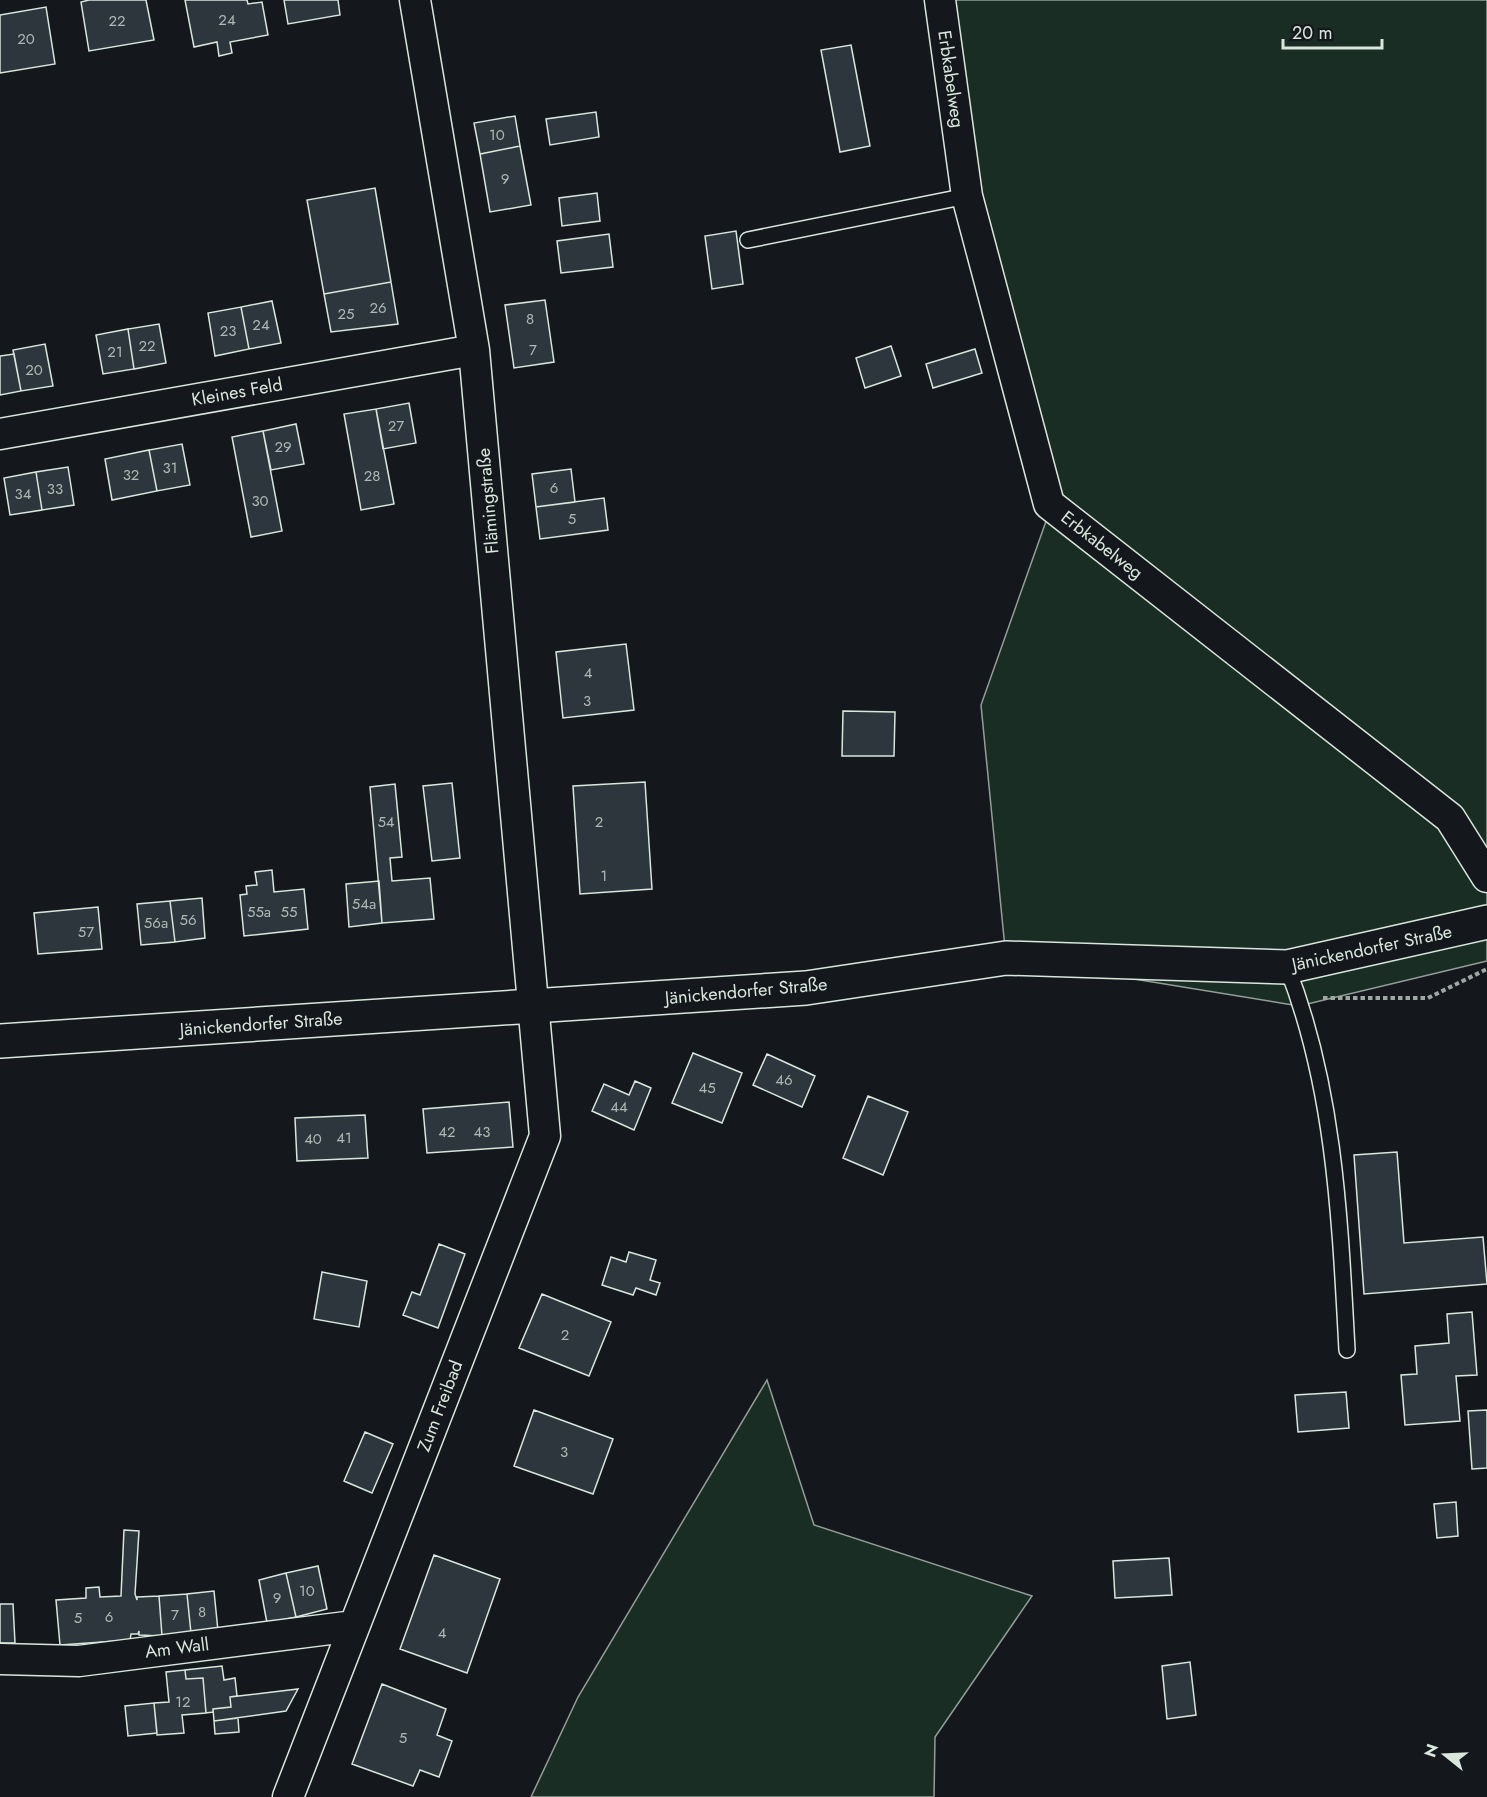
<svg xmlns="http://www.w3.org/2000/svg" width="1487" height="1797" font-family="Jost,sans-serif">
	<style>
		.green { fill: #1a2d24; stroke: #939e99; stroke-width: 1.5 }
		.building { fill: #2c363c; stroke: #d8e6dc; stroke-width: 1.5 }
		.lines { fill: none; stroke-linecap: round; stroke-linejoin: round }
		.lane-casing { stroke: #d8e6dc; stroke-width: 18 }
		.street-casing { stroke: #d8e6dc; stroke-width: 33 }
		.secondary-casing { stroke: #d8e6dc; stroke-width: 36 }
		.path { stroke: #9da8a2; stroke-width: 4; stroke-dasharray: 4.5 3; stroke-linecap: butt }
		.lane { stroke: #14181c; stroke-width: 15 }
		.street { stroke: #14181c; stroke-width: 30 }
		.secondary { stroke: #14181c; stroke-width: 33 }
		.labels { text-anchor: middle; stroke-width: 4.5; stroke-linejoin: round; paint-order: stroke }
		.number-label { font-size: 15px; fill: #adbab4 }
		.street-label { font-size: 18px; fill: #d8e6dc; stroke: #14181c }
	</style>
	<rect width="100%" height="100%" fill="#14181c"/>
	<path class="green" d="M 940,0 L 1487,0 L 1487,961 L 1299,1006 L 1006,958 L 981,705 L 1056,493 L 1019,390 Z
		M 767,1380 L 814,1525 L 1032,1596 L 935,1737 L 934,1797 L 531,1797 L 578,1697 Z"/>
	<path class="building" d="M 89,0 L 146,0 L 154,40 L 89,51 L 81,2 Z
		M 185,0 L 247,0 L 248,4 L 262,2 L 268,35 L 230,42 L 232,53 L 219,56 L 217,42 L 194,47 Z
		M 284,0 L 338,0 L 340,15 L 288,24 Z
		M 46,7 L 55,64 L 0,73 L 0,15 Z
		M 851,45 L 870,146 L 840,152 L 821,50 Z
		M 596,112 L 599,137 L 550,145 L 546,119 Z
		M 515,116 L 520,146 L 480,154 L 474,123 Z
		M 520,146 L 531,205 L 490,212 L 480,154 Z
		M 375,188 L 391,282 L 324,294 L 307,200 Z
		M 597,193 L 600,221 L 562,226 L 559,198 Z
		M 736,231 L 743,284 L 712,289 L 705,236 Z
		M 609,234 L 613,267 L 561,273 L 557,241 Z
		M 391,282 L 398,324 L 331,332 L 324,294 Z
		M 545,300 L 554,362 L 514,368 L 505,305 Z
		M 272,301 L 281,343 L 249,349 L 241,307 Z
		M 241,307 L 249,349 L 215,356 L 208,313 Z
		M 159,324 L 166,363 L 134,369 L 128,329 Z
		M 128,329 L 134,369 L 103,374 L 96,335 Z
		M 45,344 L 53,386 L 21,391 L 13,350 Z
		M 891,346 L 901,376 L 865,388 L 856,358 Z
		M 975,349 L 982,373 L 933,388 L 926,364 Z
		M 14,354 L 21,391 L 0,395 L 0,356 Z
		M 409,403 L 416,443 L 383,449 L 376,409 Z
		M 376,409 L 394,504 L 361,510 L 344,414 Z
		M 296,424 L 304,464 L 271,470 L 263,431 Z
		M 263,431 L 282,531 L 251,537 L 232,437 Z
		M 182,444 L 190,485 L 157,491 L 149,450 Z
		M 149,450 L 157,491 L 112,500 L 105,459 Z
		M 68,467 L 74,505 L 42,510 L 36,472 Z
		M 571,469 L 575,502 L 536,507 L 532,474 Z
		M 36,472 L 42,510 L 10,515 L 4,478 Z
		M 604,498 L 608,530 L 540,539 L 536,507 Z
		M 626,644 L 634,710 L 563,718 L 556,652 Z
		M 843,711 L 895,712 L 894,756 L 842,756 Z
		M 645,782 L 652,889 L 580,894 L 573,786 Z
		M 452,783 L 460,858 L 432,861 L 423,786 Z
		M 395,784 L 402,857 L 390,858 L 392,881 L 430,878 L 434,919 L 382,923 L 370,787 Z
		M 272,870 L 274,892 L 304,889 L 308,929 L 244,936 L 240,895 L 247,894 L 246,886 L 257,885 L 255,872 Z
		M 379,881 L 382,923 L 349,927 L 346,884 Z
		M 202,898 L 205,938 L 175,942 L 170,901 Z
		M 170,901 L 175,942 L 141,945 L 137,904 Z
		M 98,907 L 102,949 L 38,954 L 34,913 Z
		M 693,1053 L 742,1073 L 722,1123 L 672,1103 Z
		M 767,1054 L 815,1076 L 802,1107 L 753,1085 Z
		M 635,1081 L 651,1088 L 634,1130 L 592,1111 L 604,1084 L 629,1095 Z
		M 868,1096 L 908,1112 L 883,1175 L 843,1158 Z
		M 509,1102 L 513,1147 L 427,1153 L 423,1109 Z
		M 365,1115 L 368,1158 L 297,1161 L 295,1118 Z
		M 1397,1152 L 1404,1243 L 1483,1237 L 1487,1284 L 1364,1294 L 1354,1155 Z
		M 439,1244 L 465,1254 L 438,1328 L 403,1315 L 412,1292 L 420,1295 Z
		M 629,1252 L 656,1260 L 650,1280 L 660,1283 L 656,1295 L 636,1288 L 633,1295 L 602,1285 L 611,1257 L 626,1262 Z
		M 322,1272 L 367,1281 L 359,1327 L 314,1319 Z
		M 542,1294 L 611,1322 L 589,1376 L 519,1348 Z
		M 1472,1312 L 1477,1375 L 1456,1376 L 1460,1421 L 1405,1425 L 1401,1375 L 1417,1374 L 1415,1346 L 1449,1343 L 1447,1314 Z
		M 1346,1392 L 1349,1428 L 1298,1432 L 1295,1395 Z
		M 534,1410 L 613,1439 L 593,1494 L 514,1466 Z
		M 1487,1410 L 1487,1468 L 1472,1469 L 1468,1411 Z
		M 365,1432 L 393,1444 L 372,1493 L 344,1481 Z
		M 1456,1502 L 1458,1536 L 1437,1538 L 1434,1504 Z
		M 124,1530 L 139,1531 L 135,1594 L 137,1600 L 137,1597 L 159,1596 L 162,1636 L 139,1635 L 139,1631 L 138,1634 L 131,1634 L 130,1640 L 60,1645 L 56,1600 L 86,1598 L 86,1588 L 99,1587 L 100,1597 L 121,1596 Z
		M 434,1555 L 500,1579 L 467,1673 L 400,1649 Z
		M 1169,1558 L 1172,1595 L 1115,1598 L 1113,1561 Z
		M 318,1566 L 327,1609 L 296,1617 L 286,1573 Z
		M 286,1573 L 296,1617 L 267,1623 L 259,1580 Z
		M 214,1591 L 218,1631 L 191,1633 L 187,1594 Z
		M 187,1594 L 191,1633 L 162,1636 L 159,1596 Z
		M 0,1604 L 13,1604 L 15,1643 L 0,1643 Z
		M 1190,1662 L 1196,1715 L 1167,1719 L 1162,1666 Z
		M 222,1666 L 224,1680 L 235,1678 L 237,1696 L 230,1697 L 231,1707 L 213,1709 L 213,1712 L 206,1713 L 203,1678 L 186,1679 L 185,1670 Z
		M 185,1670 L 186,1679 L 203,1678 L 206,1713 L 182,1715 L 184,1733 L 157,1735 L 154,1703 L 169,1702 L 166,1672 Z
		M 382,1684 L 446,1709 L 437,1735 L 452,1741 L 439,1777 L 420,1770 L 413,1786 L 352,1764 Z
		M 298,1689 L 286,1711 L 214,1721 L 213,1709 L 231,1707 L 230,1697 Z
		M 154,1703 L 157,1733 L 128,1736 L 125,1706 Z
		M 238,1718 L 239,1732 L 215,1734 L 214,1721 Z"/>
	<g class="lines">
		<g class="lane-casing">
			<path id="lane" d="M 748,240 L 967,196
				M 1287,967 C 1335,1089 1340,1221 1347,1350"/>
		</g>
		<g class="street-casing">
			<path id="street" d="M 940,0 L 967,196 L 1049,504 L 1450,818 L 1487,877
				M 0,434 L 474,350
				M 0,1659 L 79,1661 L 354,1626
				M 288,1797 L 545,1136 L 474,350 L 415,0"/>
		</g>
		<g class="secondary-casing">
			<path id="secondary" d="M 0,1041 L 806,988 L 1006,958 L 1287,967 L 1487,922"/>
		</g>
		<path class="path" d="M 1323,998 L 1428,998 L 1487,969"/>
		<use href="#lane" class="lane"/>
		<use href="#street" class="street"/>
		<use href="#secondary" class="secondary"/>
	</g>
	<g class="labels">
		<g class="number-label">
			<text x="227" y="25">24</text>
			<text x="117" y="26">22</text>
			<text x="26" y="44">20</text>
			<text x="497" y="140">10</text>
			<text x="505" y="184">9</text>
			<text x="378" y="313">26</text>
			<text x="346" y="319">25</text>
			<text x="530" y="324">8</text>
			<text x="261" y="330">24</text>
			<text x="228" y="336">23</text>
			<text x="147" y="351">22</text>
			<text x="533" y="355">7</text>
			<text x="115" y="357">21</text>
			<text x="34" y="375">20</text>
			<text x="396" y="431">27</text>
			<text x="283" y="452">29</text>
			<text x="170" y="473">31</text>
			<text x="131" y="480">32</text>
			<text x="372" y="481">28</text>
			<text x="554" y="493">6</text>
			<text x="55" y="494">33</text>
			<text x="23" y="499">34</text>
			<text x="260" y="506">30</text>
			<text x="572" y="524">5</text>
			<text x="588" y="678">4</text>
			<text x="587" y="706">3</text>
			<text x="386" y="827">54</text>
			<text x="599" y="827">2</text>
			<text x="604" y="881">1</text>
			<text x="364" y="909">54a</text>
			<text x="259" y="917">55a</text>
			<text x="289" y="917">55</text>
			<text x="188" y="925">56</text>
			<text x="156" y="928">56a</text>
			<text x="86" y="937">57</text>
			<text x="784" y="1085">46</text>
			<text x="707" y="1093">45</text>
			<text x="619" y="1112">44</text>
			<text x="447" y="1137">42</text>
			<text x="482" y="1137">43</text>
			<text x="344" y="1143">41</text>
			<text x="313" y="1144">40</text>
			<text x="565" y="1340">2</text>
			<text x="564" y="1457">3</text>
			<text x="307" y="1596">10</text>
			<text x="277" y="1603">9</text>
			<text x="202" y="1617">8</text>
			<text x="175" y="1620">7</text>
			<text x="109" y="1622">6</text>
			<text x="78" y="1623">5</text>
			<text x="442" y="1638">4</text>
			<text x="183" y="1707">12</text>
			<text x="403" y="1743">5</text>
		</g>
		<g class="street-label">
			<text transform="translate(951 79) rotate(82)" y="6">Erbkabelweg</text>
			<text transform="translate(237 392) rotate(-10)" y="6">Kleines Feld</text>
			<text transform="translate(488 501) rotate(-95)" y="6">Flämingstraße</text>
			<text transform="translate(1102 545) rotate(38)" y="6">Erbkabelweg</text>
			<text transform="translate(1372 948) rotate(-12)" y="6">Jänickendorfer Straße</text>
			<text transform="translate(746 991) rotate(-5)" y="6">Jänickendorfer Straße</text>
			<text transform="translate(261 1024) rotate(-4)" y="6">Jänickendorfer Straße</text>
			<text transform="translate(440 1406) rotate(-69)" y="6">Zum Freibad</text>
			<text transform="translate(177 1648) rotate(-7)" y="6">Am Wall</text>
		</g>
	</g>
	<g transform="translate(1445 1755) rotate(288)" stroke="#14181c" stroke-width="4.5" paint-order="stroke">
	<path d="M0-4.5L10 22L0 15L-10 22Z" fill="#d8e6dc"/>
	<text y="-9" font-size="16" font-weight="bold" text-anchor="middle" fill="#d8e6dc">N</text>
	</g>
	<path d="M1283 39v9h99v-9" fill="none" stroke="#d8e6dc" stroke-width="3"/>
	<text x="1292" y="39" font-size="18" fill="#d8e6dc" stroke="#14181c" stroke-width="4.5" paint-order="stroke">20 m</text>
</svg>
